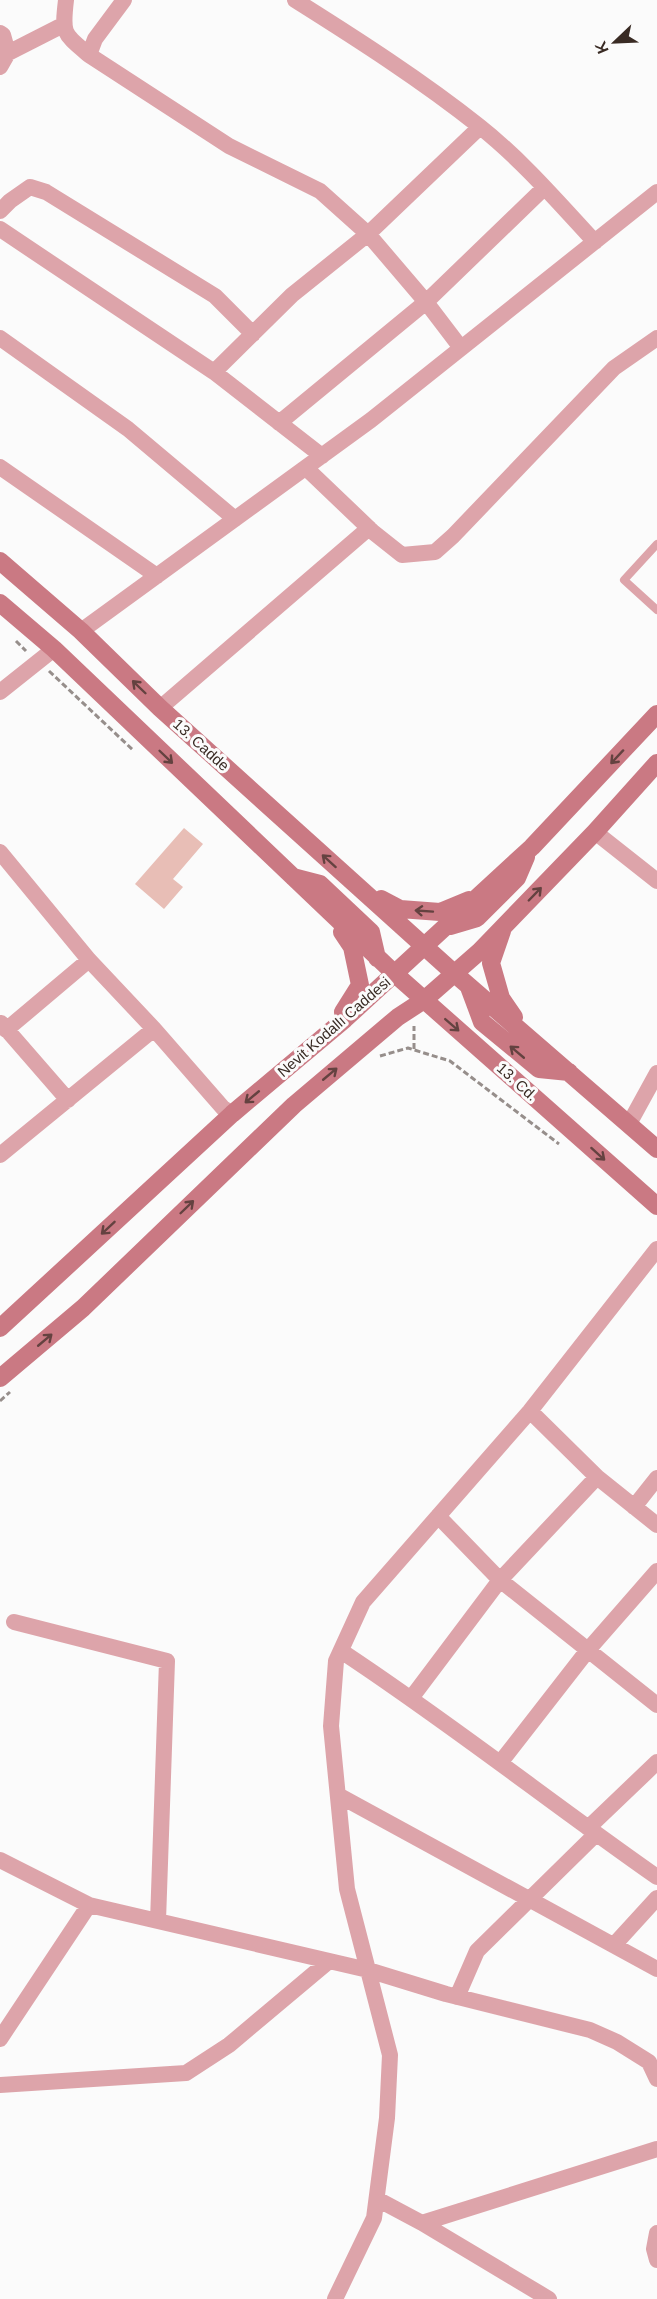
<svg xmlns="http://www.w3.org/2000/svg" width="657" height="2299" font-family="Arial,sans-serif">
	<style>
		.building { fill: #e8beb6 }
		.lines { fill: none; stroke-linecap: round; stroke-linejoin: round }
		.path { stroke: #968e8b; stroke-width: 3; stroke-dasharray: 6 3; stroke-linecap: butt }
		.lane { stroke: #dda4aa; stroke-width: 8 }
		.street { stroke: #dda4aa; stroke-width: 16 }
		.secondary { stroke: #ca7983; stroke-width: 18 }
		.oneway { stroke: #644240 }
		.labels { text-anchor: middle; stroke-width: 6; stroke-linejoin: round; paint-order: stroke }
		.street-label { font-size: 15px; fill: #392b24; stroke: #fbfbfb }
	</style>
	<rect width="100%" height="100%" fill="#fbfbfb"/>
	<path class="building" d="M 184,828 L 203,844 L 173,879 L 183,887 L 164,909 L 135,884 Z"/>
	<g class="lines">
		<path class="path" d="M 16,641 L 26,651
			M 49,671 L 134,751
			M 414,1049 L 414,1026
			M 380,1056 L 408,1048 L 450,1061 L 559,1144
			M 0,1401 L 10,1392"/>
		<path class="lane" d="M 657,544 L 624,580 L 657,610"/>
		<path class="street" d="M 66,0 C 62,34 63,33 89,55
			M 124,0 L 95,39 L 89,55 L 229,146 L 320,191 L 368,234 L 426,302 L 461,348
			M 295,0 C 357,39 421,80 479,126 C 522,160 558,202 595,242
			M 0,33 L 3,35 L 8,53 L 0,67
			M 8,53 L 63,25
			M 0,211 L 10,201 L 30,187 L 46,192 L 215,296 L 253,334
			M 0,229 L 214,372 L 322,456
			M 0,338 L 128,429 L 235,519
			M 214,372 L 292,295 L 368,234 L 480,127
			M 279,423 L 426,302 L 544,188
			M 0,467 L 157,576
			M 306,468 L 373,532 L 402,555 L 435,552 L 453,536 L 614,368 L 657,338
			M 81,631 L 371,420 L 657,192
			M 0,692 L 54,649
			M 160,708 L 369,528
			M 595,832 L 657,881
			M 0,852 L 89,960 L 154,1029 L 223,1108 L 232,1114
			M 1,1023 L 68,1100
			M 6,1030 L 89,960
			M 629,1124 L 657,1073
			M 0,1155 L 154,1029
			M 530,1411 L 597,1477 L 657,1525
			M 634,1507 L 657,1478
			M 438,1516 L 500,1580 L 657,1705
			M 14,1622 L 167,1661 L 158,1921
			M 341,1651 C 449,1722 551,1803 657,1877
			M 412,1697 L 500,1580 L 597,1477
			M 500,1763 L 588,1650 L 657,1571
			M 338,1795 L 657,1969
			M 588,1828 L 657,1762
			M 0,1860 L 89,1905 L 368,1970 L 446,1994 L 590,2030 L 617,2042 L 649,2062 L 657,2079
			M 614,1945 L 657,1898
			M 457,1997 L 477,1951 L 596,1834
			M 0,2039 L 89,1905
			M 0,2085 L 186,2073 L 229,2045 L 329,1961
			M 377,2199 L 422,2223 L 549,2299
			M 422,2223 L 657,2149
			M 657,2233 L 654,2249 L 657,2260
			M 335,2299 L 374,2218 L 387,2118 L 390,2055 L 347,1889 L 331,1726 L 336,1661 L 363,1602 L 530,1411 L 657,1249"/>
		<path class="secondary" d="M 0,561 L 81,631 L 160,708 L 455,974 L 657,1149
			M 0,603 L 54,649 L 395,974 L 657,1206
			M 293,877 L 320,884 L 371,932 L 377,958
			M 381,899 L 400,909 L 440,912 L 469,900
			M 450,926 L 477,918 L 517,878 L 526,857
			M 502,931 L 491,963 L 501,998 L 514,1017
			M 342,932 L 352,947 L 360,985 L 343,1012
			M 469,987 L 482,1022 L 539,1069 L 569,1072
			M 0,1328 L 232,1114 L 345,1019 L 532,847 L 657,714
			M 0,1378 L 83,1308 L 294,1105 L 398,1017 L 424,1000 L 480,951 L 595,832 L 657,763"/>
	</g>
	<defs><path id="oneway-shaft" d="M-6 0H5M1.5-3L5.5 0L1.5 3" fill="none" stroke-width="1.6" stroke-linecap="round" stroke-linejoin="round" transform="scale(1.5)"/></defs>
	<g class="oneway">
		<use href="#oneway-shaft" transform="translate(139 687) rotate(-136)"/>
		<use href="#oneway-shaft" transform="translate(166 757) rotate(44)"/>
		<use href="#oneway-shaft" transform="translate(617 757) rotate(133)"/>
		<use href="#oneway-shaft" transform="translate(329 861) rotate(-138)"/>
		<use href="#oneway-shaft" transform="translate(535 894) rotate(-46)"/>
		<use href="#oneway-shaft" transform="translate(424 911) rotate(-176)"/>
		<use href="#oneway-shaft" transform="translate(452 1025) rotate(41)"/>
		<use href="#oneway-shaft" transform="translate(517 1052) rotate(-140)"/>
		<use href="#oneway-shaft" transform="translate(330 1074) rotate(-40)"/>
		<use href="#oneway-shaft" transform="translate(252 1097) rotate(140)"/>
		<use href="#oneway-shaft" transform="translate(598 1154) rotate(42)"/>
		<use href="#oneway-shaft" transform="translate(187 1207) rotate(-44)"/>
		<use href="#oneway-shaft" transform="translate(108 1228) rotate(137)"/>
		<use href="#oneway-shaft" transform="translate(45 1340) rotate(-40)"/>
	</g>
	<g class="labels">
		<g class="street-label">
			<text transform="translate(201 745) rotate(42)" y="5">13. Cadde</text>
			<text transform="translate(334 1027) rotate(-41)" y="5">Nevit Kodallı Caddesi</text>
			<text transform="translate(517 1082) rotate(42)" y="5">13. Cd.</text>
		</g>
	</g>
	<g transform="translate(615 42) rotate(247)" stroke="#fbfbfb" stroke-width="4.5" paint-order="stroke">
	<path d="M0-4.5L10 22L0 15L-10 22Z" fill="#392b24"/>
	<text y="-9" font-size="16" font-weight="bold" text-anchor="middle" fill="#392b24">K</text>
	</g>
</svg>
